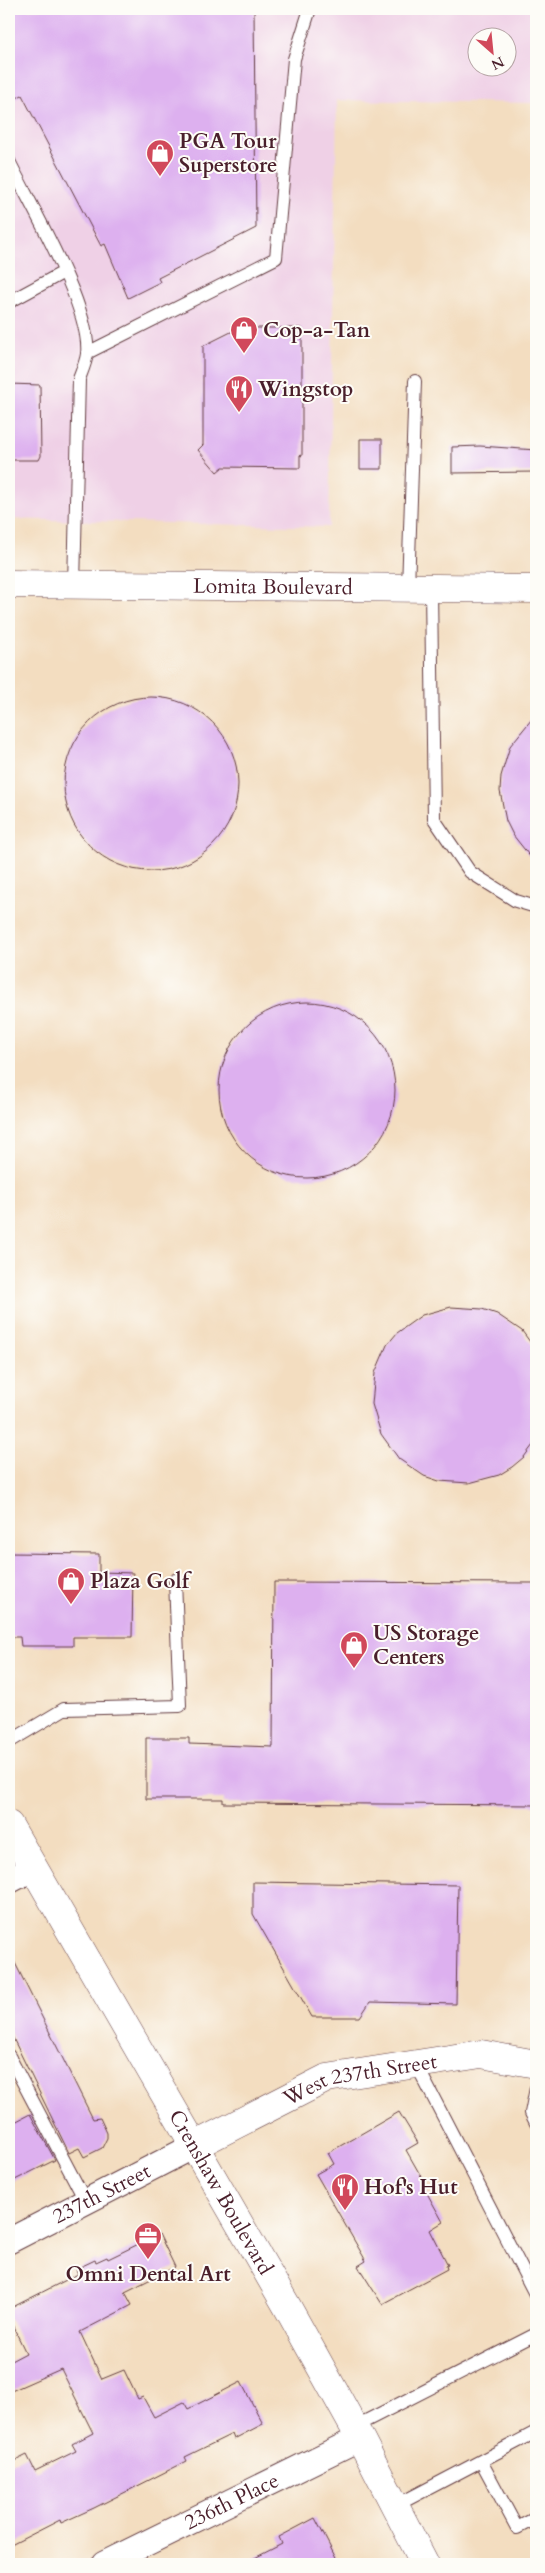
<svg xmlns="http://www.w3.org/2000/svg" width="545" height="2573" font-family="Cardo,serif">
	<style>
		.built { fill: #efd0e6; fill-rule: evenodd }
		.building { fill: #ddb0ef }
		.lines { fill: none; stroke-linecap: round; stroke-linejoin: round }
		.lane-casing { stroke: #633c41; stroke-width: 14 }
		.street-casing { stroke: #633c41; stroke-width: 27 }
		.secondary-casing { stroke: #633c41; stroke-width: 29 }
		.primary-casing { stroke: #633c41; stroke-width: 29 }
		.lane { stroke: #fff; stroke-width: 12 }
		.street { stroke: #fff; stroke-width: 25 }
		.secondary { stroke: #fff; stroke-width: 28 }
		.primary { stroke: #fff; stroke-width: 28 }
		.labels { text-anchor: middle; stroke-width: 4; stroke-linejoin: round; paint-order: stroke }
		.poi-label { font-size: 21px; font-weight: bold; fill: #4a1f2b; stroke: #fdfcf7; text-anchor: start }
		.street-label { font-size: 21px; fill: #4a1f2b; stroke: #fdfcf7 }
	</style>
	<rect width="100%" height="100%" fill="#fdfcf7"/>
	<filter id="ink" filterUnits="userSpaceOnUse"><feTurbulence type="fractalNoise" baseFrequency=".02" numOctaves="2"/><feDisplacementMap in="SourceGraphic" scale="10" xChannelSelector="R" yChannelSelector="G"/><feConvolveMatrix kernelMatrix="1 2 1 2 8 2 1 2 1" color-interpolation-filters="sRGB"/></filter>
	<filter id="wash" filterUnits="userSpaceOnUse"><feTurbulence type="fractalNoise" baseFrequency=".0096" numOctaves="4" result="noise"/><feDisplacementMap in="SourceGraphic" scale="20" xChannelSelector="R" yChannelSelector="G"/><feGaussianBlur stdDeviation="1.12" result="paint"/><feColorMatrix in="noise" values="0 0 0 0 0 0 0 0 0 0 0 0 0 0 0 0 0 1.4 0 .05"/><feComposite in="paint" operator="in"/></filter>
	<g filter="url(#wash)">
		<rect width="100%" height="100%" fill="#f3ddc0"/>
		<path class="built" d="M 9,9 L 536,9 L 536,103 L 337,100 L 329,527 L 9,519 ZM 478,38 L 508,38 L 508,68 L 478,68 Z"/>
		<g id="blocks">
			<path class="building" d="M 9,9 L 254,9 L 256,228 L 158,278 L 160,282 L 128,298 L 105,244 L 101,246 L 22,95 L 15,99 L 9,87 Z
				M 251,322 L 254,328 L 302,328 L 302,456 L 300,455 L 300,468 L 223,467 L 217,472 L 198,450 L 203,445 L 203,346 Z
				M 9,384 L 40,385 L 41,456 L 39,460 L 9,460 Z
				M 360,439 L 382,439 L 382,469 L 360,469 Z
				M 480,446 L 536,450 L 536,472 L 452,473 L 452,447 Z
				M64 784a87 87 0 1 1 174 0a87 87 0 1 1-174 0Z
				M 536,714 L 536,864 L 513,835 L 506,821 L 500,791 L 501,776 L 510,746 Z
				M219 1090a88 88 0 1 1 176 0a88 88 0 1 1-176 0Z
				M 451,1307 L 482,1309 L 497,1314 L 522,1331 L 536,1350 L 536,1441 L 524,1457 L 512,1467 L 499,1475 L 469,1483 L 439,1481 L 424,1476 L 399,1459 L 381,1434 L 372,1404 L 375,1373 L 387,1345 L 397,1333 L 422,1315 Z
				M 9,1553 L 99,1554 L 99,1572 L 133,1573 L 132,1637 L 73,1637 L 73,1646 L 21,1646 L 20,1637 L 9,1637 Z
				M 274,1582 L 536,1583 L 536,1805 L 223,1803 L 223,1799 L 146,1799 L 146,1738 L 189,1738 L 189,1744 L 273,1747 Z
				M 253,1882 L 458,1885 L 456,2004 L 370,2002 L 360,2017 L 312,2017 L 253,1914 Z
				M 9,1951 L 93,2119 L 100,2118 L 107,2133 L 107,2138 L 102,2148 L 84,2157 L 79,2148 L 69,2153 L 9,2030 Z
				M 399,2112 L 418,2143 L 406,2150 L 426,2185 L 423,2186 L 443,2222 L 430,2230 L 448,2265 L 446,2266 L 447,2269 L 382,2304 L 358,2266 L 366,2261 L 316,2174 L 334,2164 L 328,2153 Z
				M 30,2114 L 55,2160 L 9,2183 L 9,2125 Z
				M 159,2234 L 175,2267 L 125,2292 L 132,2305 L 80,2332 L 102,2379 L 124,2370 L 138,2399 L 143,2397 L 154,2417 L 184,2402 L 188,2409 L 241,2382 L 263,2424 L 234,2439 L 232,2434 L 185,2457 L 187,2461 L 94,2508 L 61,2523 L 60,2520 L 9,2546 L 9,2464 L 27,2455 L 35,2471 L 76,2451 L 72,2444 L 93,2433 L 61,2369 L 9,2392 L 9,2362 L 26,2353 L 9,2318 L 9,2309 L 78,2274 L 76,2269 L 95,2260 L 96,2262 L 107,2257 L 108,2259 Z
				M 315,2518 L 339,2564 L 243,2564 L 282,2544 L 279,2537 Z"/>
		</g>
	</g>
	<g filter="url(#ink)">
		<use href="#blocks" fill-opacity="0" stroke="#633c41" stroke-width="1"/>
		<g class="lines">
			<g class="lane-casing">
				<path id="lane" d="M 9,161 C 30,204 92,309 87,354 C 86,362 82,371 79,379 L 74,585
					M 9,302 L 64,272
					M 87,353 L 276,258 L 294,59 L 310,9
					M 408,588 L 415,381
					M 431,588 L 434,819 L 470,872 L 516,901 L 536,907
					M 9,1742 L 64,1709 L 180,1706 L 175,1580
					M 9,2056 L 86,2202
					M 416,2064 L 536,2296
					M 536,2088 L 531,2113 L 536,2123
					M 354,2427 L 536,2334
					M 481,2461 L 517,2528 L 536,2518
					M 395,2506 L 536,2432"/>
			</g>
			<g class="street-casing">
				<g id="street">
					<path d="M 9,1881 L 32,1869"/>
					<path id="s1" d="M 9,2241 L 194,2146"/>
					<path id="s2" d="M 104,2564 L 360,2438"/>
				</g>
			</g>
			<g class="secondary-casing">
				<g id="secondary">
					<path id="s3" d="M 9,584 L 536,589"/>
					<path id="s4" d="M 194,2146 L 327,2078 L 481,2054 L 536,2064"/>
				</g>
			</g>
			<g class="primary-casing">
				<g id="primary">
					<path id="s5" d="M 9,1825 L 288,2308 L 360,2438 L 425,2564"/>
				</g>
			</g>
			<use href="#lane" class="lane"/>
			<use href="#street" class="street"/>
			<use href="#secondary" class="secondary"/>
			<use href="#primary" class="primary"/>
		</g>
	</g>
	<defs>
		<g id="shop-pin" transform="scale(1.4375)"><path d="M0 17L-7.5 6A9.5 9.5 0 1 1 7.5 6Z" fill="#d1495b" stroke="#fdfcf7"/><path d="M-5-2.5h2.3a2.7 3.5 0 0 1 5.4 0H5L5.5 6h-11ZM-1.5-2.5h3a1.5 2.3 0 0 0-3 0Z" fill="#fff"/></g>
		<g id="restaurant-pin" transform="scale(1.4375)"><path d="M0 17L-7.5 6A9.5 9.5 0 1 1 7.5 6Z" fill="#d1495b" stroke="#fdfcf7"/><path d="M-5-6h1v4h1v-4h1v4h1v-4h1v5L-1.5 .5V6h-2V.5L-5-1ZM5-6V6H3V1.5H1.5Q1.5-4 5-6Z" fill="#fff"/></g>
		<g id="office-pin" transform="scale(1.4375)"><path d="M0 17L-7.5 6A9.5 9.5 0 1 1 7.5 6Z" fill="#d1495b" stroke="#fdfcf7"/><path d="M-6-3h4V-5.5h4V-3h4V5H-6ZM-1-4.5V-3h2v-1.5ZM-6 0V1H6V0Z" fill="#fff"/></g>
	</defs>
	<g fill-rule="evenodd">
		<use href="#shop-pin" x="160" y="153"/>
		<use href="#shop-pin" x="244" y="330"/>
		<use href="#restaurant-pin" x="239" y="389"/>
		<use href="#shop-pin" x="71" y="1581"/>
		<use href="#shop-pin" x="354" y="1645"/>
		<use href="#restaurant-pin" x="345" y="2187"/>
		<use href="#office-pin" x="148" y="2236"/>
	</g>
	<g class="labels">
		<g class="poi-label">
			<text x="179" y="148">PGA Tour<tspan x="179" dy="24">Superstore</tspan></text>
			<text x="263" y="337">Cop-a-Tan</text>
			<text x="258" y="396">Wingstop</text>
			<text x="90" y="1588">Plaza Golf</text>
			<text x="373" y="1640">US Storage<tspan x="373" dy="24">Centers</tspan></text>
			<text x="364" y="2194">Hof's Hut</text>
			<text x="148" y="2281" text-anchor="middle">Omni Dental Art</text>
		</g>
		<g class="street-label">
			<text dy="7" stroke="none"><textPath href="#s3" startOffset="264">Lomita Boulevard</textPath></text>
			<text dy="7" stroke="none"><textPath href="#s4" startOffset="181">West 237th Street</textPath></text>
			<text dy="7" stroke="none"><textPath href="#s5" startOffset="424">Crenshaw Boulevard</textPath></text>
			<text dy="7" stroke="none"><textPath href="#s1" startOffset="104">237th Street</textPath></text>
			<text dy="7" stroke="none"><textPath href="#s2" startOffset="142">236th Place</textPath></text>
		</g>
	</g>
	<rect width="545" height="2573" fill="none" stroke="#fdfcf7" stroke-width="30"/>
	<g transform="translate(492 52) rotate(153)"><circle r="24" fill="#fdfcf7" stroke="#b5a4a5"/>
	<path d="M0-4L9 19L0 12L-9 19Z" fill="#d1495b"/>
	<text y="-8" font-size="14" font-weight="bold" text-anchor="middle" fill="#4a1f2b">N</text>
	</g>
</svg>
